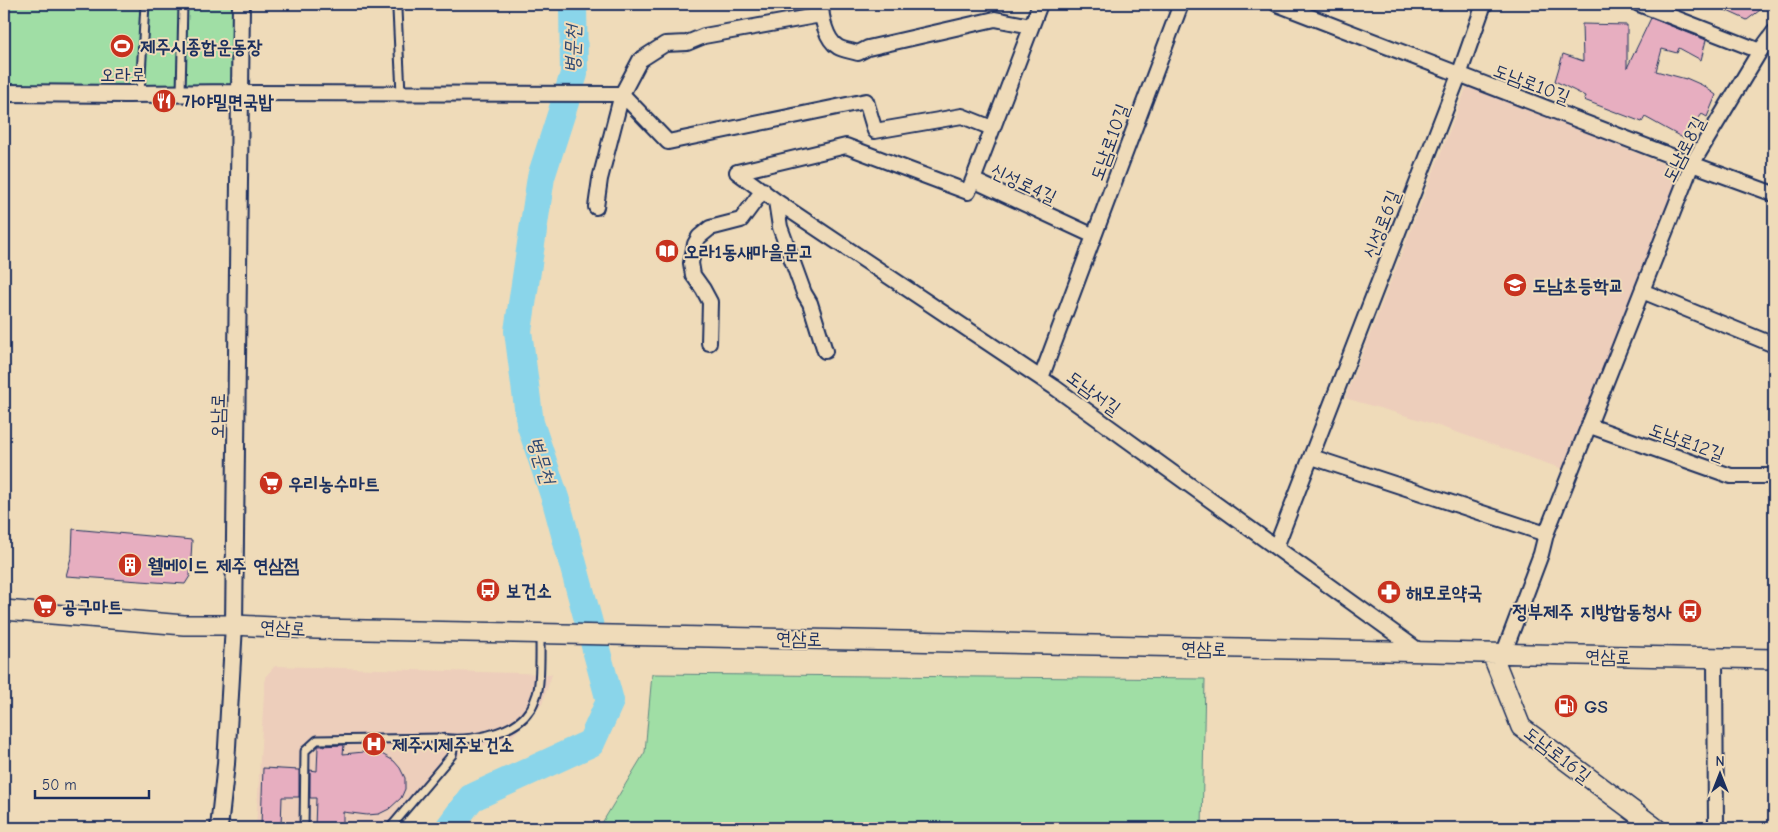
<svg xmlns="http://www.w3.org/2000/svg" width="1778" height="832" font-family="'Comic Neue','Poor Story',sans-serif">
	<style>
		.built { fill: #edcebb }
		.green { fill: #a0dea5; stroke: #5e8682 }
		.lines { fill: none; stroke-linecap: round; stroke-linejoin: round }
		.river { stroke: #8ad5ea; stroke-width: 28 }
		.building { fill: #e7aec0; stroke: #1b2f5e }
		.service-casing { stroke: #1b2f5e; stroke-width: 11 }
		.minor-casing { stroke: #1b2f5e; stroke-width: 18 }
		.tertiary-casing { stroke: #1b2f5e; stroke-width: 20 }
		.secondary-casing { stroke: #1b2f5e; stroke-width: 22 }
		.service { stroke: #efdbb9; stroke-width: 7 }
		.minor { stroke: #efdbb9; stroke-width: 14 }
		.tertiary { stroke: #efdbb9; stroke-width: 16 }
		.secondary { stroke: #efdbb9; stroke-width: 19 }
		.labels { text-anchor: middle; stroke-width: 4; stroke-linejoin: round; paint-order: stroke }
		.poi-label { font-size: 19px; font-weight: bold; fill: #1b2f5e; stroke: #efdbb9; text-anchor: start }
		.street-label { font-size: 19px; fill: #1b2f5e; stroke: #efdbb9 }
		.water-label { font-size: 20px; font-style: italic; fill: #2c4873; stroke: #efdbb9 }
	</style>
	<rect width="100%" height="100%" fill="#efdbb9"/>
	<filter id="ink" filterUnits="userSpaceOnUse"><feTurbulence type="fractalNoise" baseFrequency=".02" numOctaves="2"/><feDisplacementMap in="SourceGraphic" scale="10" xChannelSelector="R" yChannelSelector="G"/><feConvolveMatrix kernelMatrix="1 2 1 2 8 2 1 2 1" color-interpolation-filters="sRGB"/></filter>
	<g filter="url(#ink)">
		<path class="built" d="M 1468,83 L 1683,172 L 1569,471 L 1424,421 L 1345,398 Z
			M 275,666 L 552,674 L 542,704 L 511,738 L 463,751 L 385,828 L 256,828 L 265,677 Z"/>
		<path class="green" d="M 4,4 L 241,4 L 241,93 L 4,89 Z
			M 652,674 L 1205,679 L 1202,828 L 599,828 L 645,752 Z"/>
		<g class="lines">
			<path class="river" d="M 449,828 L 471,798 L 591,743 L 610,701 L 556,501 L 530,423 L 518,331 L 541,177 L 574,74 L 573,4"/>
		</g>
		<path class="building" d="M 1712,4 L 1768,4 L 1747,20 Z
			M 1651,18 L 1706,40 L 1701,60 L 1679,48 L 1677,53 L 1662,49 L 1656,71 L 1686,79 L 1686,78 L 1702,85 L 1716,95 L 1707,117 L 1702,114 L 1683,138 L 1645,117 L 1642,122 L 1584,100 L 1585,96 L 1555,81 L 1563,54 L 1583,61 L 1582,24 L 1627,25 L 1627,68 Z
			M 73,529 L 192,540 L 190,576 L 185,584 L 66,576 L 72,554 Z
			M 344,745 L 343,754 L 364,752 L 380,753 L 394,761 L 400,768 L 405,778 L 405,789 L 401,798 L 389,809 L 379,814 L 367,815 L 343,812 L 343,828 L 315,828 L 316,798 L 310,798 L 310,770 L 317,771 L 318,746 Z
			M 263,768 L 299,770 L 299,797 L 282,797 L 281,826 L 261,825 Z"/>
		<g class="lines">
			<g class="service-casing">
				<path id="service" d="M 399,4 L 397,10 L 401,93
					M 140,93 L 145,4
					M 181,93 L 183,4
					M 304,828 L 305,751 L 317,740 L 440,738 C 466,742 514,735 529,711 C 533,707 535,699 537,694 C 541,682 540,650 540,635
					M 390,828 L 452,755 L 455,740"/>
			</g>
			<g class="minor-casing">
				<path id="minor" d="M 821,4 C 821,17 826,40 838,47 C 843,50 852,51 858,53 L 868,48 L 995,19 L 1031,26
					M 1040,4 L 973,180 L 1094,236 L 1041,378
					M 1277,4 L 1692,164 L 1774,194
					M 1639,4 L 1760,51
					M 241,93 L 622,94 L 668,142 L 866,101 L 875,131 L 962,116 L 992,128
					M 737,172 L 776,201 L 1054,387 L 1422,653
					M 737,172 L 846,146 L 968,192 L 973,180
					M 776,201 L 780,227 L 804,293 L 810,303 L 825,351
					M 596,207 L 600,179 L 622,94 L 640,60 L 665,44 L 687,43 L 704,36 L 821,15
					M 1094,236 L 1181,4
					M 1642,291 L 1774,345
					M 709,343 L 710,302 L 703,289 L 693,275 L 691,263 L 695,244 L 699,237 L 710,228 L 741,220 L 763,190
					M 1590,426 L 1731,476 L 1774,476
					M 1312,457 L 1546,534
					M 1276,547 L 1459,75 L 1484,4
					M 1503,655 L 1541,554 L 1546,534 L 1692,164 L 1760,51 L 1774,32
					M 1715,658 L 1716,828"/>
			</g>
			<g class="tertiary-casing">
				<path id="tertiary" d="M 4,93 L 127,94 L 241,93
					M 219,828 L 226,764 L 234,625 L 241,4"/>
			</g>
			<g class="secondary-casing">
				<path id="secondary" d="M 4,610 L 184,625 L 234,625 L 316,629 L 1774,659
					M 1492,654 L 1521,727 L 1656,828"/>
			</g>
			<use href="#service" class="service"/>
			<use href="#minor" class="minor"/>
			<use href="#tertiary" class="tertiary"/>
			<use href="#secondary" class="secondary"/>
		</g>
	</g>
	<defs>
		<g id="stadium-disc" transform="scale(1.25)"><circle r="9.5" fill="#c8321e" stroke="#efdbb9"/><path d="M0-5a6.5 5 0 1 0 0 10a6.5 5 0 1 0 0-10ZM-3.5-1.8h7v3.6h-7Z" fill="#fff"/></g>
		<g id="restaurant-disc" transform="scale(1.25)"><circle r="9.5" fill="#c8321e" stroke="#efdbb9"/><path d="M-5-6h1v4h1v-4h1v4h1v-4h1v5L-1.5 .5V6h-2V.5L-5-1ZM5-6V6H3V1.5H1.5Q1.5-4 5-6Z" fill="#fff"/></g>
		<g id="library-disc" transform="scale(1.25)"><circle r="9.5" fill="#c8321e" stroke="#efdbb9"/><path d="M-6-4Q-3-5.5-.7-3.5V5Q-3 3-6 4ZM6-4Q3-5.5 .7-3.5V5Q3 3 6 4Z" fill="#fff"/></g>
		<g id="school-disc" transform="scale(1.25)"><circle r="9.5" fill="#c8321e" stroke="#efdbb9"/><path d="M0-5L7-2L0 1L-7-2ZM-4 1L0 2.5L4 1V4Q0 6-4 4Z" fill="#fff"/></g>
		<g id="supermarket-disc" transform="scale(1.25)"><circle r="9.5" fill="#c8321e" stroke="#efdbb9"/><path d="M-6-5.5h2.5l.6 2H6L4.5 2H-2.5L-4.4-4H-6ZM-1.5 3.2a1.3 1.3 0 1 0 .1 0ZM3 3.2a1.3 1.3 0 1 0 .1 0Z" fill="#fff"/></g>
		<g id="building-disc" transform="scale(1.25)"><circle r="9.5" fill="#c8321e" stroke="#efdbb9"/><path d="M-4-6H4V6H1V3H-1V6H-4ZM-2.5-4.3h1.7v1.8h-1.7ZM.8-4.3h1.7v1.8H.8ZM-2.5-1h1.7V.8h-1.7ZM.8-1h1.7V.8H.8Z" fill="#fff"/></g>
		<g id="bus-disc" transform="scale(1.25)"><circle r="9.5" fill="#c8321e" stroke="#efdbb9"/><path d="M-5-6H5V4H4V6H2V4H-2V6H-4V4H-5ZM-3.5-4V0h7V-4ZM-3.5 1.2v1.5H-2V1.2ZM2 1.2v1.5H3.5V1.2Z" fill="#fff"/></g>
		<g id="pharmacy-disc" transform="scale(1.25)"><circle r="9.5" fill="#c8321e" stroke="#efdbb9"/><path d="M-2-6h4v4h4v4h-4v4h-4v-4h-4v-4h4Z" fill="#fff"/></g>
		<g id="fuel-disc" transform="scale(1.25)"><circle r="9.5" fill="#c8321e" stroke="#efdbb9"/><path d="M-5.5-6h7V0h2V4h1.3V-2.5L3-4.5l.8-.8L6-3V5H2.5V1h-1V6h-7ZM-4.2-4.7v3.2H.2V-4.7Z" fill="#fff"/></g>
		<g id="hospital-disc" transform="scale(1.25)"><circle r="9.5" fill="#c8321e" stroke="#efdbb9"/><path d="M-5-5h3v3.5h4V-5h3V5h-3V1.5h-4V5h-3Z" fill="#fff"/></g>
	</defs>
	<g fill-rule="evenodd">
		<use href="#stadium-disc" x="122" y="46"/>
		<use href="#restaurant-disc" x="164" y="101"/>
		<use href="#library-disc" x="667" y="251"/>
		<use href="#school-disc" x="1515" y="285"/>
		<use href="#supermarket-disc" x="271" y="483"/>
		<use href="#building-disc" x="130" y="565"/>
		<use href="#bus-disc" x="488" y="590"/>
		<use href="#pharmacy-disc" x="1389" y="592"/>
		<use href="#supermarket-disc" x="45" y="606"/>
		<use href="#bus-disc" x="1690" y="611"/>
		<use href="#fuel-disc" x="1566" y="706"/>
		<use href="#hospital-disc" x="374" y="744"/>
	</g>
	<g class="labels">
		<g class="poi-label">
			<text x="140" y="53">제주시종합운동장</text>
			<text x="182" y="108">가야밀면국밥</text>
			<text x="684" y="258">오라1동새마을문고</text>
			<text x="1532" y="292">도남초등학교</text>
			<text x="288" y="490">우리농수마트</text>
			<text x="148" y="572">웰메이드 제주 연삼점</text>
			<text x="506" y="597">보건소</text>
			<text x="1406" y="599">해모로약국</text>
			<text x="62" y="613">공구마트</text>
			<text x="1672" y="618" text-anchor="end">정부제주 지방합동청사</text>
			<text x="1584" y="713">GS</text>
			<text x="392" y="751">제주시제주보건소</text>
		</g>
		<g class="street-label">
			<text x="123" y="81">오라로</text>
			<text transform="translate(1532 83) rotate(21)" y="7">도남로10길</text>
			<text transform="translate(1109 142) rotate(-70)" y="7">도남로10길</text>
			<text transform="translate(1683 149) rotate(-63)" y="7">도남로8길</text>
			<text transform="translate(1024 183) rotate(25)" y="7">신성로4길</text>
			<text transform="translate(1381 224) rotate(-69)" y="7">신성로6길</text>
			<text transform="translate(1094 392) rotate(36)" y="7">도남서길</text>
			<text transform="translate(217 416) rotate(-89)" y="7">오남로</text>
			<text transform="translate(1687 441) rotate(20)" y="7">도남로12길</text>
			<text transform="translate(283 627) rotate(3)" y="7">연삼로</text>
			<text transform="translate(799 638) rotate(1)" y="7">연삼로</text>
			<text transform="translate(1204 648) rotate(1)" y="7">연삼로</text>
			<text transform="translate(1608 656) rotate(1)" y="7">연삼로</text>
			<text transform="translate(1558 754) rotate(38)" y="7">도남로16길</text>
		</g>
		<g class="water-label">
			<text transform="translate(572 49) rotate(-88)" y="7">병문천</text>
			<text transform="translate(542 460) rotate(72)" y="7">병문천</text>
		</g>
	</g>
	<rect width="1778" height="832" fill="none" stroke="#efdbb9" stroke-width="20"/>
	<rect x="10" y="10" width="1758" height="812" fill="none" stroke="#1b2f5e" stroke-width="2" filter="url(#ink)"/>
	<g transform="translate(1720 774)" stroke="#efdbb9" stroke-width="4" paint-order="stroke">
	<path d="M0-4L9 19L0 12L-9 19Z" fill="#1b2f5e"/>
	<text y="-8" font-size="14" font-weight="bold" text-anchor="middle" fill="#1b2f5e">N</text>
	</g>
	<path d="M35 790v8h114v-8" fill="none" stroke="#1b2f5e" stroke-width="2.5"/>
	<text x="42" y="790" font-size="15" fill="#1b2f5e" stroke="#efdbb9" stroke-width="4" paint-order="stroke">50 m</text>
</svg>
